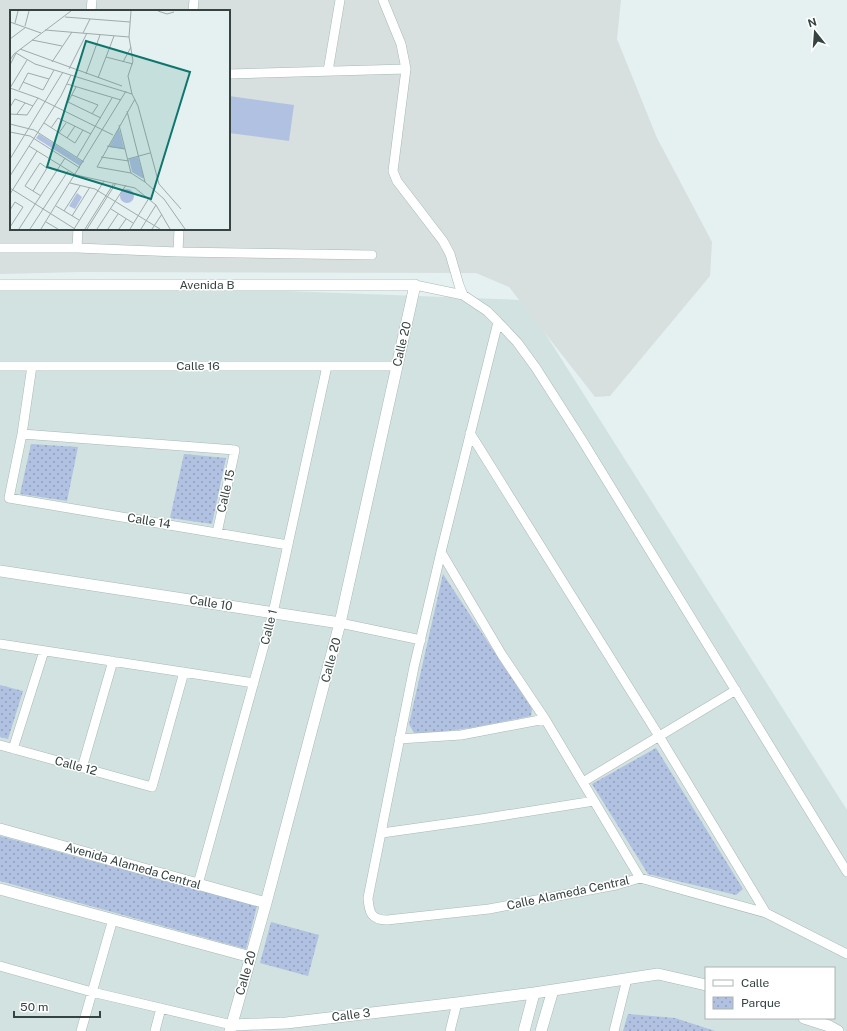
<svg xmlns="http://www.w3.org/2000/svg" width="847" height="1031" font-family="'Public Sans',sans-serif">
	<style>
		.residential { fill: #d1e2e0; fill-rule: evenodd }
		.industrial { fill: #d7e0de; fill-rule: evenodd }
		.park { fill: url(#park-dots) }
		.garden { fill: #b1c1e2 }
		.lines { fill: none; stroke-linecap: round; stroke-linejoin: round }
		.minor-casing { stroke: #a6b9b6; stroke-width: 10 }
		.tertiary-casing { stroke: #a6b9b6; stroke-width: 12 }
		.minor { stroke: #fff; stroke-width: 9 }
		.tertiary { stroke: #fff; stroke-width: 11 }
		.labels { text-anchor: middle; stroke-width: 3; stroke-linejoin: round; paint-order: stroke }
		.street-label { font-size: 12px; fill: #354341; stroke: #fff }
		.inset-road { fill: none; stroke: #9fabaa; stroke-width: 1 }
		.view { fill: #0f766e; fill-opacity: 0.15; stroke: #0f766e; stroke-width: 2 }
		.inset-edge { fill: none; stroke: #354341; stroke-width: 2 }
	</style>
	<defs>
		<pattern id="park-dots" width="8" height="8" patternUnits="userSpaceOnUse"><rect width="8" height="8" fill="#b1c1e2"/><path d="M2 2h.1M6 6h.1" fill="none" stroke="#919eb9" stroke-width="1.8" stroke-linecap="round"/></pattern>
	</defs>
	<rect width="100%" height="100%" fill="#e5f1f0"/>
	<path class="residential" d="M 0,280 L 524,300 L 847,810 L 847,1031 L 0,1031 ZM 706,968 L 834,968 L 834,1018 L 706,1018 Z"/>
	<path class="industrial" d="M 0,0 L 621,0 L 617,39 L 657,138 L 712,242 L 710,276 L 610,396 L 595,397 L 509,287 L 476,273 L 82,272 L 0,274 ZM 11,11 L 229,11 L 229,229 L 11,229 Z"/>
	<path class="park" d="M 31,444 L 78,447 L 67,501 L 20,494 Z
		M 184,454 L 226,458 L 212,524 L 170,518 Z
		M 443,574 L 532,709 L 531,716 L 470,728 L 415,735 L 409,724 Z
		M 0,685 L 23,691 L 8,739 L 0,737 Z
		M 656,748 L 743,889 L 736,895 L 648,874 L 592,784 Z
		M 0,836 L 257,906 L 246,949 L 0,881 Z
		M 271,922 L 319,935 L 308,976 L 260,963 Z
		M 628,1014 L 675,1018 L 715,1031 L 623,1031 Z"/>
	<path class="garden" d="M 229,96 L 294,105 L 289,141 L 229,133 Z"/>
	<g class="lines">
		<g class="minor-casing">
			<path id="minor" d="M 383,0 L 401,44 L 406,69 L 393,171 L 397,181 L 443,241 L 450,254 L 459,285 L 463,295
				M 91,11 L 92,0
				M 193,11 L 194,0
				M 328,71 L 340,0
				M 229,74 L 406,69
				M 0,248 L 77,248 L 178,252 L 372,255
				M 77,248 L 78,229
				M 178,252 L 179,229
				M 415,285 L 463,295 L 487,311 L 498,322 L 517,342 L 536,368 L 582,440 L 847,872
				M 498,322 L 441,552 L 414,667 L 368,898 C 369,912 371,920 387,920 L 489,909 L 616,885 L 640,878 L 766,913 L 847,954
				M 0,366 L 397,366
				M 32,366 L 22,434 L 9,498 L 288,545
				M 470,433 L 659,736 L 766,913
				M 22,434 L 235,450 L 217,533
				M 441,552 L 502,655 L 545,719 L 640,878
				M 340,623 L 421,640
				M 0,644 L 254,683
				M 399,739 L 461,735 L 545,719
				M 0,745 L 152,787 L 184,672
				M 13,749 L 44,651
				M 82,768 L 113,661
				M 583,782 L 736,690
				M 382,833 L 481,819 L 594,801
				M 198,884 L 273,613 L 327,366
				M 0,966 L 92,992 L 232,1025
				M 81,1031 L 113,919
				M 155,1031 L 161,1008
				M 450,1031 L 457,1003
				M 614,1031 L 627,979"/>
		</g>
		<g class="tertiary-casing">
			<path id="tertiary" d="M 0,285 L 415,285 L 340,623 L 266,903 L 230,1031
				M 0,571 L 340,623
				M 0,829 L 266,903
				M 0,889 L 251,957
				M 804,1018 L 829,1026 L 838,1031
				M 232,1025 L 286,1023 L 457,1003 L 534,993 L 658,974 L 706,985
				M 524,1031 L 534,993
				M 541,1031 L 553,990"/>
		</g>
		<use href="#minor" class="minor"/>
		<use href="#tertiary" class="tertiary"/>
	</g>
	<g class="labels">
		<g class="street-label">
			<text x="207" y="289">Avenida B</text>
			<text transform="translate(402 344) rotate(-77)" y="4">Calle 20</text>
			<text x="198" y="370">Calle 16</text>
			<text transform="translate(226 491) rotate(-77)" y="4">Calle 15</text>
			<text transform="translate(149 521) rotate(9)" y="4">Calle 14</text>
			<text transform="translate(211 603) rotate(9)" y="4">Calle 10</text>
			<text transform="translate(269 627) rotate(-76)" y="4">Calle 1</text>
			<text transform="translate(331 660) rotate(-75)" y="4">Calle 20</text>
			<text transform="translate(76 766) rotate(15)" y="4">Calle 12</text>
			<text transform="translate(133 866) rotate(16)" y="4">Avenida Alameda Central</text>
			<text transform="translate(568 893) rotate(-12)" y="4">Calle Alameda Central</text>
			<text transform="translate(246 973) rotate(-74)" y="4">Calle 20</text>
			<text transform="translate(351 1015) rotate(-7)" y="4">Calle 3</text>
		</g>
	</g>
	<g transform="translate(10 10)">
		<rect width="220" height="220" fill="#e5f1f0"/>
		<path d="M 109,118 L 114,138 L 114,139 L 99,137 ZM 29,124 L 73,152 L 70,156 L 26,128 ZM 128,147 L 134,168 L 132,168 L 122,162 L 119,149 ZM110 186a7 7 0 1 1 14 0a7 7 0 1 1-14 0ZM 67,183 L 72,187 L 65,199 L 59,196 Z" fill="#b1c1e2"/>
		<path class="inset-road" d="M 121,1 L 119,27 L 123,51 L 118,66 L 122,84M 148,1 L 157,4 L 164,2M 55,7 L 120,12M 0,12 L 31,23M 5,13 L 8,1M 15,16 L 19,1M 35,20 L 119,27M 73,23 L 80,9M 0,29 L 16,17M 22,30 L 52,36M 10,39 L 112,76M 6,43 L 25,54 L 122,84 L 128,96 L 149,174 L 171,199M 96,47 L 123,54M 0,50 L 4,44 L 61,1M 42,52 L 62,22M 113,52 L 121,37M 0,55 L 6,43M 59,59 L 77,23M 76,64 L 90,25M 88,68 L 104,26M 13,72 L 33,80 L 44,60M 57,74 L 111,90M 66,77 L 58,92 L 91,108M 0,78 L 28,88 L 103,125M 0,78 L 17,50M 9,80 L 18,63 L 39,69M 62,85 L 88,95 L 82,104M 125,89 L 87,157 L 121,163 L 135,172 L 154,189 L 175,219M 0,97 L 5,89 L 23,96M 117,101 L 135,172M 0,104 L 17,105 L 28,88M 7,104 L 15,93M 34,113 L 65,133 L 73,120M 0,114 L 24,120 L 74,152M 109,115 L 121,163M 41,118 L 48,108 L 81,124M 0,122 L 20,126 L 70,158M 49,123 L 56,113M 57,128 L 65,116M 19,136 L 66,165 L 125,178 L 146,195 L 160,219M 97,136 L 115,139M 67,147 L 102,88M 91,147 L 119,151M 0,149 L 53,62M 118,149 L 140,143M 0,166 L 51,86 L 61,65M 60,173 L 85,179 L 150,219M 0,178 L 65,219M 23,181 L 37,158 L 30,153 L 15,176 L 31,186M 0,184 L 27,141M 46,196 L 69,210M 101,199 L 123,213M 0,200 L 5,192 L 13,197 L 0,217M 54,201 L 70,176M 62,206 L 80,177M 36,212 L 48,219M 9,219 L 55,148M 20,219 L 58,161M 31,219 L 116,81M 64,219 L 94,171M 75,219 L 104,173M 77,219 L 106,173M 87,219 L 116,175M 98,219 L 108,204M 109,219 L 116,209M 120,219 L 139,188M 131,219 L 146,195M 142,219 L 152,204"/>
		<path class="view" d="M 76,31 L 180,62 L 141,189 L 37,157 Z"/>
		<rect width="220" height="220" class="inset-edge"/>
	</g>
	<rect x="705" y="967" width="130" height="52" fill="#ffffff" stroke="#aeb4b3"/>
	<rect x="713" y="980" width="20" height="6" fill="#ffffff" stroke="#aeb4b3"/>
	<text x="741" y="987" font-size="12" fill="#354341">Calle</text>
	<rect x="713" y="997" width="20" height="12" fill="url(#park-dots)" stroke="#aeb4b3"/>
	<text x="741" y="1007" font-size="12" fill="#354341">Parque</text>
	<g transform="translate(815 32) rotate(343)" stroke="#ffffff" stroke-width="3" paint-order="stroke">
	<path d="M0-3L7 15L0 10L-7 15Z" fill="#354341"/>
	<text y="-6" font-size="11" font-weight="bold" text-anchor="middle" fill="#354341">N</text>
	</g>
	<path d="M14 1011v6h86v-6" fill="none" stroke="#354341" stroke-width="2"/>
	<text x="20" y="1011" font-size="12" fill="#354341" stroke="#ffffff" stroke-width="3" paint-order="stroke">50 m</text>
</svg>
